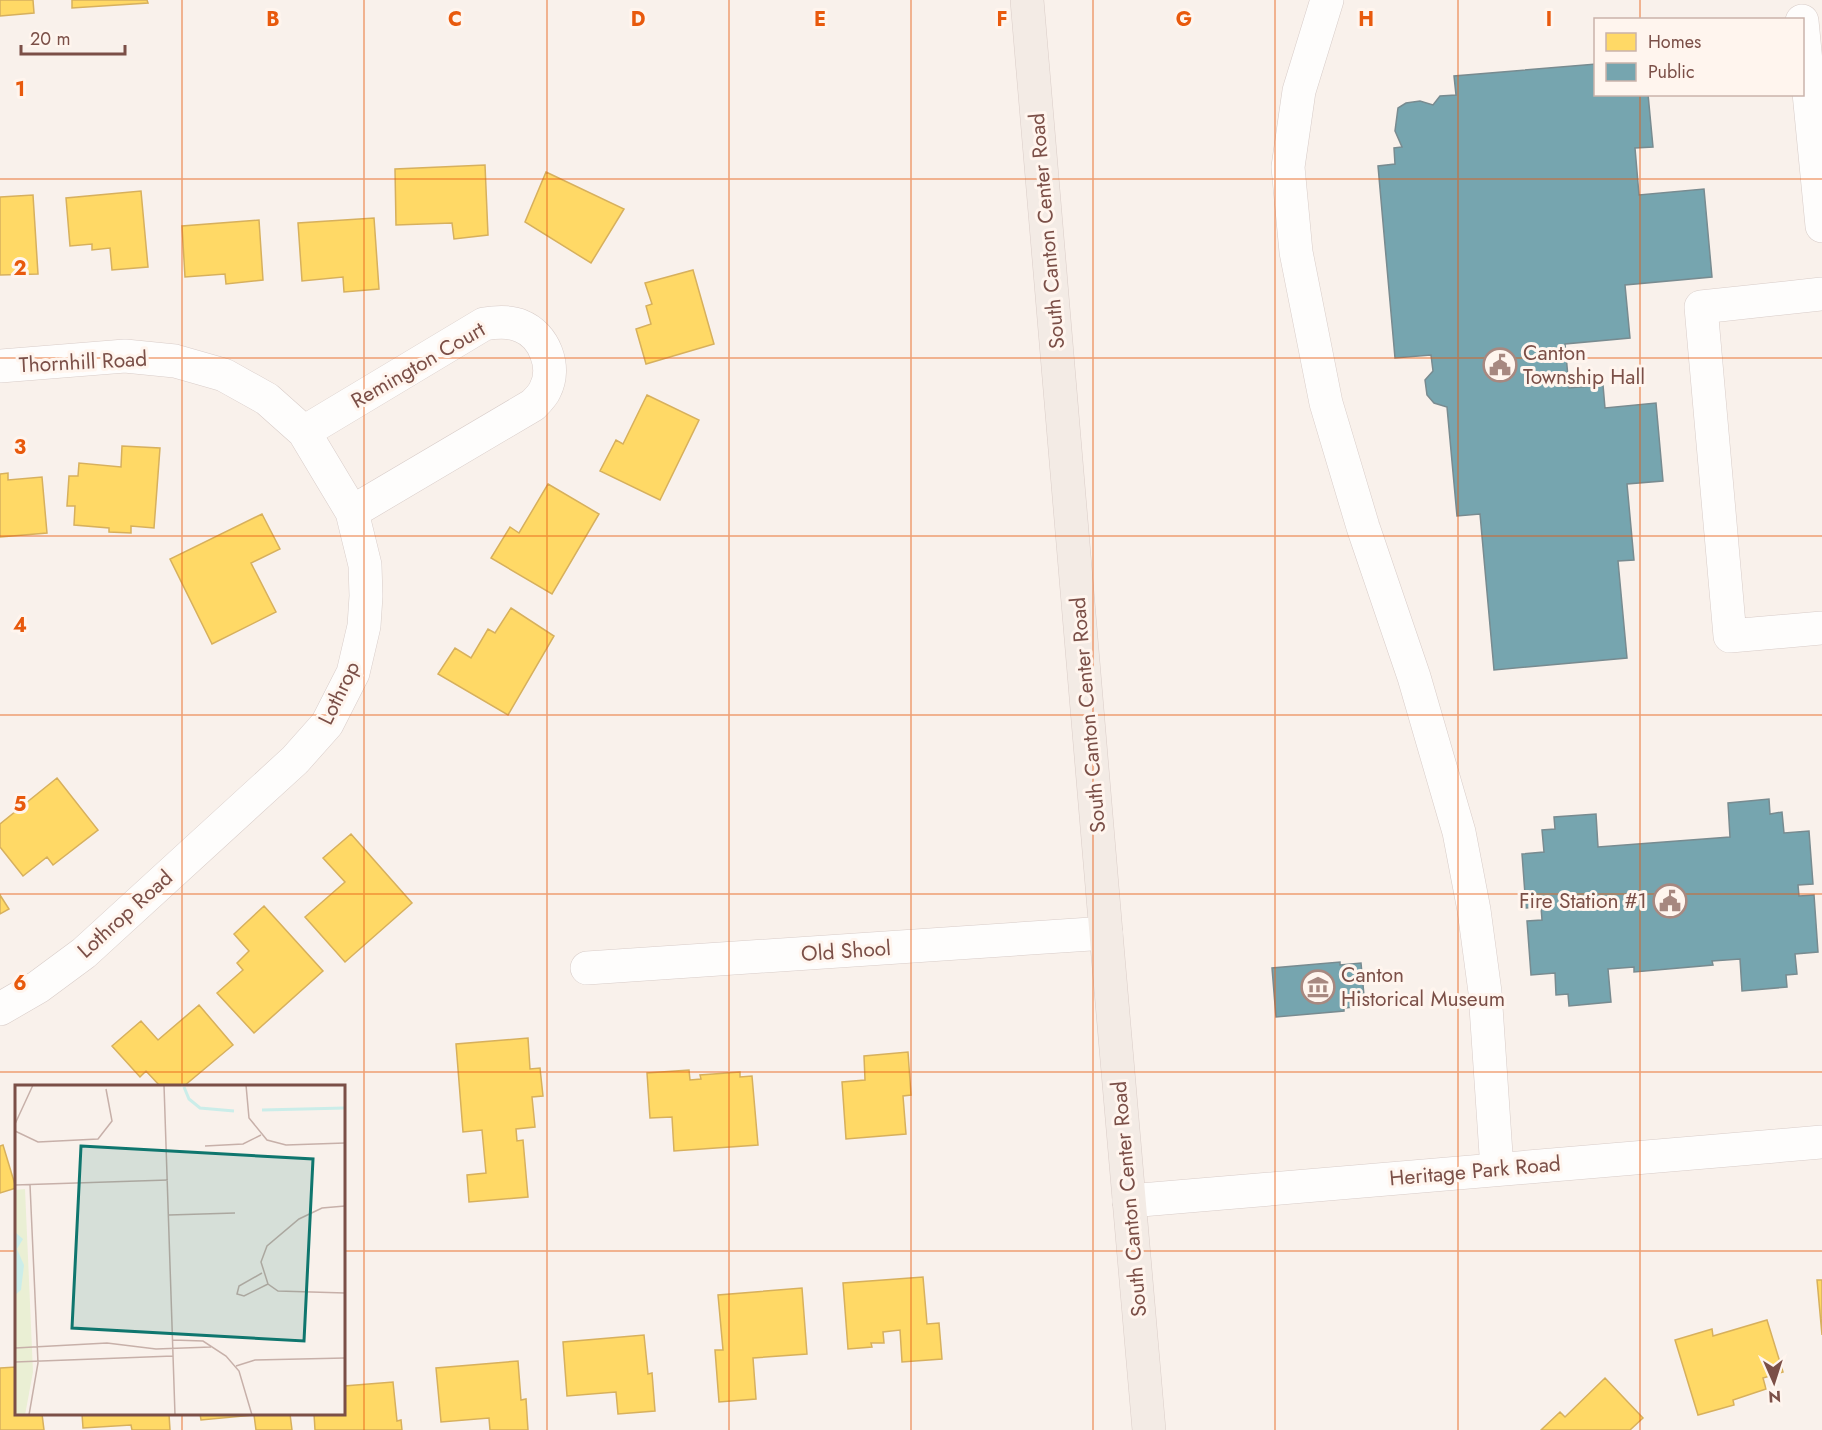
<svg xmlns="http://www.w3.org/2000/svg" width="1822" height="1430" font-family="Jost,sans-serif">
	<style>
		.homes { fill: #ffd966; stroke: #d7b05d; stroke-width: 1.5 }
		.public { fill: #76a5af; stroke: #788b90; stroke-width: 1.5 }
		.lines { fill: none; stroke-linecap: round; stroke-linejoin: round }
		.minor-casing { stroke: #d8ccc8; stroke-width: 34 }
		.major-casing { stroke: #dacdc8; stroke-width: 34 }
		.minor { stroke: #fefdfc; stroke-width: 33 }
		.major { stroke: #f3ebe5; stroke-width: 33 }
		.grid { fill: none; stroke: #e8590c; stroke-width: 1.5; stroke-opacity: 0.55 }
		.labels { text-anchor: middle; stroke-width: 6; stroke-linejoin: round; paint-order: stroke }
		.street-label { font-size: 21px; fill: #7b4f47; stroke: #fff5ee }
		.poi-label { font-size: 21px; fill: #7b4f47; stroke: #fff5ee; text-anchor: start }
		.inset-river { fill: none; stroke: #cbede9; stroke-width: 3 }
		.inset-road { fill: none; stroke: #c7b0a9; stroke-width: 1.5 }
		.view { fill: #0f766e; fill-opacity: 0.15; stroke: #0f766e; stroke-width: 3 }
		.inset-edge { fill: none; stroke: #7b4f47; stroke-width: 3 }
		.grid-label { font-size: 20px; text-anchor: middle; font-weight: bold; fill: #e8590c; stroke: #fff5ee; stroke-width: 6; stroke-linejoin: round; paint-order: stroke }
	</style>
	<rect width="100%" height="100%" fill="#f9f1eb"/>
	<path class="homes" d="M 0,0 L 33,0 L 34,13 L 0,16 Z
		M 72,0 L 147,0 L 148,3 L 72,8 Z
		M 485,165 L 488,235 L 454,239 L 452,223 L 396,225 L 395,169 Z
		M 546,172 L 624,209 L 591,263 L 525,222 Z
		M 141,191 L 148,267 L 112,270 L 110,248 L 92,250 L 92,244 L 70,246 L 66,198 Z
		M 33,195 L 38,274 L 0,275 L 0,197 Z
		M 374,218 L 379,289 L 344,292 L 343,277 L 302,281 L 298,223 Z
		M 259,220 L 263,280 L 226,284 L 225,274 L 185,277 L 182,226 Z
		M 693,270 L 714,344 L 646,364 L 636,329 L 651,324 L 646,306 L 652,304 L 645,283 Z
		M 647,395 L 699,420 L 660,500 L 600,471 L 616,440 L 623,444 Z
		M 122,446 L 160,448 L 154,528 L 131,526 L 131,533 L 109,532 L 109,528 L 74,525 L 75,506 L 67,506 L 69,476 L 78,476 L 79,463 L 121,467 Z
		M 8,473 L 8,480 L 42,477 L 47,533 L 0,537 L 0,474 Z
		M 548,484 L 599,514 L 552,594 L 491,558 L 510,527 L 519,533 Z
		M 262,514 L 280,549 L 251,563 L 276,612 L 212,644 L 170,559 Z
		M 511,608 L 554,636 L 508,715 L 438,674 L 455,648 L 471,658 L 488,629 L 495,633 Z
		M 57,778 L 98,830 L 53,865 L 47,857 L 23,876 L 0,847 L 0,824 Z
		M 351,834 L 412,903 L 345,962 L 305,917 L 345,882 L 323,858 Z
		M 0,895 L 9,909 L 0,914 Z
		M 264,906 L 323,971 L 254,1033 L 217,993 L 243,970 L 237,963 L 249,951 L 234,934 Z
		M 199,1005 L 233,1045 L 184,1086 L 160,1086 L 146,1071 L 140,1077 L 112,1046 L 141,1021 L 158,1040 Z
		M 528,1038 L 530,1069 L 540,1068 L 543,1096 L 532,1097 L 535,1127 L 516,1129 L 517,1141 L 523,1140 L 528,1197 L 469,1202 L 467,1175 L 486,1173 L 482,1130 L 463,1132 L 456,1044 Z
		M 908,1052 L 911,1095 L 903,1096 L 906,1134 L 846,1139 L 842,1082 L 865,1080 L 864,1056 Z
		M 689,1070 L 690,1080 L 701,1079 L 700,1075 L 740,1072 L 740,1077 L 752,1076 L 758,1145 L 674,1151 L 672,1117 L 650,1118 L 647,1073 Z
		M 3,1145 L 16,1188 L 0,1193 L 0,1146 Z
		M 923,1277 L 927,1324 L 939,1323 L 942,1359 L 902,1362 L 900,1330 L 883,1332 L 884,1343 L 871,1343 L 872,1347 L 848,1349 L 843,1283 Z
		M 1817,1280 L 1822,1280 L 1822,1335 Z
		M 802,1288 L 807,1354 L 753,1358 L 756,1399 L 719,1402 L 715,1350 L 723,1350 L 718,1295 Z
		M 1767,1320 L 1783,1372 L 1763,1378 L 1766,1389 L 1733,1400 L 1734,1405 L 1698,1415 L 1675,1340 L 1712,1329 L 1713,1336 Z
		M 644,1335 L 648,1374 L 652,1373 L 655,1411 L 618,1414 L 616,1392 L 567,1396 L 563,1342 Z
		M 518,1361 L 521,1400 L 526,1399 L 528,1430 L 490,1430 L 489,1418 L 441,1422 L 436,1368 Z
		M 16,1367 L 16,1414 L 42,1414 L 44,1430 L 0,1430 L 0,1368 Z
		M 1605,1378 L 1643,1418 L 1630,1430 L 1541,1430 L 1560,1412 L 1565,1417 Z
		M 393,1382 L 397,1421 L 401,1420 L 402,1430 L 315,1430 L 314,1414 L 344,1414 L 344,1386 Z
		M 82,1414 L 169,1414 L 170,1430 L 132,1430 L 131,1425 L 83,1428 Z
		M 200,1414 L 290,1414 L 292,1430 L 256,1430 L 254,1415 L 201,1420 Z"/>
	<path class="public" d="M 1596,64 L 1596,94 L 1648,94 L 1653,147 L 1635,148 L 1639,195 L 1704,189 L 1712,277 L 1625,285 L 1630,338 L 1565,344 L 1569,388 L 1603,385 L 1605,408 L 1656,403 L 1663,481 L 1627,484 L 1634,560 L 1618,561 L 1627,658 L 1494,670 L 1480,514 L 1457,516 L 1447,407 L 1434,403 L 1427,395 L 1425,380 L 1433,371 L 1431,355 L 1395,358 L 1378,166 L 1395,164 L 1394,148 L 1402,147 L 1395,131 L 1398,108 L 1406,103 L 1420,101 L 1433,105 L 1440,96 L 1456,95 L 1454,76 Z
		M 1769,799 L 1770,814 L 1782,812 L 1784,833 L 1809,831 L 1813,884 L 1798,885 L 1799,896 L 1814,895 L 1818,952 L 1795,954 L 1797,974 L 1786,975 L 1787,987 L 1742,991 L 1740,959 L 1712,961 L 1713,965 L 1634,972 L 1634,967 L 1608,969 L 1611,1002 L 1569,1006 L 1568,994 L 1556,995 L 1555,973 L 1531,975 L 1527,921 L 1542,920 L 1541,907 L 1526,908 L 1522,854 L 1544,852 L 1542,830 L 1555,829 L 1554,817 L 1596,814 L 1598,847 L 1730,837 L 1728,803 Z
		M 1340,962 L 1340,965 L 1361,963 L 1365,1006 L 1344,1008 L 1344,1011 L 1276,1017 L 1272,968 Z"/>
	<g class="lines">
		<g class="minor-casing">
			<path id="minor" d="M 1327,0 L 1299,91 L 1288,167 L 1296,252 L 1326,403 L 1363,527 L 1414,677 L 1459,832 L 1474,910 L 1485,992 L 1497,1169
				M 1802,21 L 1822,226
				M 1822,294 L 1701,307 L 1730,636 L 1822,628
				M 0,366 L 125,356 L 175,361 L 224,375 L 267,399 L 304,432 L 352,512 L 365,565 L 366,596 L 364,626 L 353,673 L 327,724 L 295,760 L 84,953 L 38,987 L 0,1009
				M 304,432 L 484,324 C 496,322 510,321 521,326 C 544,335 557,367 545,390 C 543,395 537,401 533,405 L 352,512
				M 587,968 L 1106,933
				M 1129,1201 L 1822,1142"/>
		</g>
		<g class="major-casing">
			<path id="major" d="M 1027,0 L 1106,933 L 1149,1430"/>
		</g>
		<use href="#minor" class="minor"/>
		<use href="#major" class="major"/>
	</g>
	<path class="grid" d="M 182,0 L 182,1086M 364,0 L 364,1430M 547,0 L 547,1430M 729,0 L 729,1430M 911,0 L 911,1430M 1093,0 L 1093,1430M 1275,0 L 1275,1430M 1458,0 L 1458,1430M 1640,0 L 1640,20M 1640,94 L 1640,1430M 0,179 L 1822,179M 0,358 L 1822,358M 0,536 L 1822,536M 0,715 L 1822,715M 0,894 L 1822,894M 0,1072 L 1822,1072M 0,1251 L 16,1251M 344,1251 L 1822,1251M 182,1414 L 182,1430"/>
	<defs>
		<g id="civic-ring" transform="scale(1.725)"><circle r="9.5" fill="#fff5ee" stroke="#a78880" stroke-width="1.5"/><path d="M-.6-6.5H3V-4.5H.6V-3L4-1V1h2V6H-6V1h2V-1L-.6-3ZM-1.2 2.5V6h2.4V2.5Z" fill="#a78880"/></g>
		<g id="museum-ring" transform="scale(1.725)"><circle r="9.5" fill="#fff5ee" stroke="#a78880" stroke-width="1.5"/><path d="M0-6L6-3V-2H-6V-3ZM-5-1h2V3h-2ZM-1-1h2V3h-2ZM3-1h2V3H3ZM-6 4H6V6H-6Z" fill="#a78880"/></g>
	</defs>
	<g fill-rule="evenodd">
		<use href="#civic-ring" x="1500" y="365"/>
		<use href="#civic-ring" x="1670" y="901"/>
		<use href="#museum-ring" x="1318" y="987"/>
	</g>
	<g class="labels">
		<g class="street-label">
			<text transform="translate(1047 231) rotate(-95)" y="7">South Canton Center Road</text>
			<text transform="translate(83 362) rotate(-3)" y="7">Thornhill Road</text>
			<text transform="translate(418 365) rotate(-30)" y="7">Remington Court</text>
			<text transform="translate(339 693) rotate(-64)" y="7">Lothrop</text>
			<text transform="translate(1088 715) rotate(-95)" y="7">South Canton Center Road</text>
			<text transform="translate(125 914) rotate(-42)" y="7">Lothrop Road</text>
			<text transform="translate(846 951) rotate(-4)" y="7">Old Shool</text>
			<text transform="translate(1475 1171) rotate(-5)" y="7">Heritage Park Road</text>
			<text transform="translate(1129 1199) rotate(-95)" y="7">South Canton Center Road</text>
		</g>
		<g class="poi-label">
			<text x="1523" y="360">Canton<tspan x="1523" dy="24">Township Hall</tspan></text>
			<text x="1647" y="908" text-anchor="end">Fire Station #1</text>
			<text x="1341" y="982">Canton<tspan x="1341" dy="24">Historical Museum</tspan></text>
		</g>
	</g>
	<g transform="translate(15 1085)">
		<rect width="330" height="330" fill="#f9f1eb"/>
		<path d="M 10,104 L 18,287 L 10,330 L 0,330 L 0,105 Z" fill="#eaefd4"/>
		<path d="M 0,147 L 8,154 L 2,164 L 9,180 L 6,205 L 0,210 Z" fill="#cbede9"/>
		<path class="inset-river" d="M 169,2 L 174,14 L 185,23 L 219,26M 247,25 L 330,23"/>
		<path class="inset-road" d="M 149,0 L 160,330M 231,0 L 234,33 L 252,55 L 271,60 L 330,58M 0,39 L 18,0M 0,46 L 23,57 L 83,54 L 97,36 L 91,4M 190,61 L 228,59 L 246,50M 0,100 L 153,95M 330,121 L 307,123 L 284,134 L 252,161 L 246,177 L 253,199 L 263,206 L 330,208M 154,130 L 220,128M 247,188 L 224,201 L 222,209 L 229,211 L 253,199M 158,255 L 188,256 L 211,271 L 224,286 L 237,330M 0,263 L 92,258 L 141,264 L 196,262M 0,277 L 158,271M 221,281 L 240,275 L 330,273M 14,330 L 23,278 L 15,100"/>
		<path class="view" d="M 66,61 L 298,74 L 289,256 L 57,243 Z"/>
		<rect width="330" height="330" class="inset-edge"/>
	</g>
	<g class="grid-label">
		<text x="273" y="26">B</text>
		<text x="455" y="26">C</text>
		<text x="638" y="26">D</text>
		<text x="820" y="26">E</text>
		<text x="1002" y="26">F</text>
		<text x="1184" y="26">G</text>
		<text x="1366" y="26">H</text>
		<text x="1549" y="26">I</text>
		<text x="20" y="96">1</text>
		<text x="20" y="275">2</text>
		<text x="20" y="454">3</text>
		<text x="20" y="632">4</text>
		<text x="20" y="811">5</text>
		<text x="20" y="990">6</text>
	</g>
	<rect x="1594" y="18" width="210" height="78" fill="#fff5ee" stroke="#cab3ab" stroke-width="1.5"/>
	<rect x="1606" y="33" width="30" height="18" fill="#ffd966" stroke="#cab3ab" stroke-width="1.5"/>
	<text x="1648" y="48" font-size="18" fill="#7b4f47">Homes</text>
	<rect x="1606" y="63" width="30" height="18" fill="#76a5af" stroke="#cab3ab" stroke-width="1.5"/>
	<text x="1648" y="78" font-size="18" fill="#7b4f47">Public</text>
	<g transform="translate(1774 1382) rotate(177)" stroke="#fff5ee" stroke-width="4.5" paint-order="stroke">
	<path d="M0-4.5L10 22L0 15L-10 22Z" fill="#7b4f47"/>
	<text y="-9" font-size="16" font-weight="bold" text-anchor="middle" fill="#7b4f47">N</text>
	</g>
	<path d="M21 45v9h104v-9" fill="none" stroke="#7b4f47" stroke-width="3"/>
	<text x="30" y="45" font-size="18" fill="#7b4f47" stroke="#fff5ee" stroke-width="4.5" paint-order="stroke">20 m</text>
</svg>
